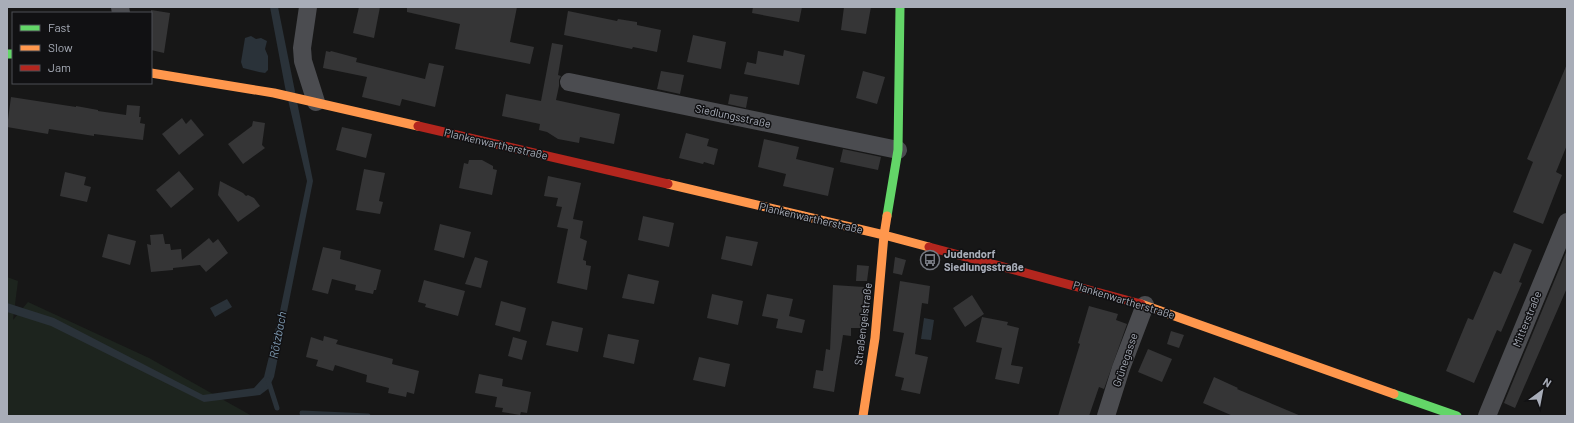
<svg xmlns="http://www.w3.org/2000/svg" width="1574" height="423" font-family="Barlow,sans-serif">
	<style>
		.green { fill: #1d241e }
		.water { fill: #2a3239 }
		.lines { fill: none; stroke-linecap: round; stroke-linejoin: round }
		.stream { stroke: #2a3239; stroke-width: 5 }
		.building { fill: #353536 }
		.street { stroke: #4b4c50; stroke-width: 18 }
		.fast { stroke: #63d668; stroke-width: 9 }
		.slow { stroke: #ff974d; stroke-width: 9 }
		.jam { stroke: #b3261e; stroke-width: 9 }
		.labels { text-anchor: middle; stroke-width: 3; stroke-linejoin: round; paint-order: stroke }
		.street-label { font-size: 11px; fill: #a8adb8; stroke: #111113 }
		.poi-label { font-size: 11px; font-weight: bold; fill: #a8adb8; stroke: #111113; text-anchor: start }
		.water-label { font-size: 12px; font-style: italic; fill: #7f9bb3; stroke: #111113 }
	</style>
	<rect width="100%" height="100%" fill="#171717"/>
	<path class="green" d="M 7,277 L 18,281 L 13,320 L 28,302 L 149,358 L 252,416 L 7,416 Z"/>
	<path class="water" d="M 270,7 L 278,7 L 313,181 L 274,377 L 268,389 L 260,395 L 204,402 L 51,326 L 7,312 L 7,303 L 54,318 L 203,395 L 254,388 L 264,377 L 280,311 L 307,181 L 285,87 Z
		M 251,36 L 256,39 L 261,38 L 267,41 L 265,49 L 268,56 L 268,70 L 265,73 L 259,72 L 243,68 L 241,62 L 245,38 Z
		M 227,299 L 232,307 L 215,317 L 210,308 Z
		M 924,318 L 934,320 L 931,340 L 921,339 Z"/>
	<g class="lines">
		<path class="stream" d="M 268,380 L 277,408
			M 302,413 L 368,416"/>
	</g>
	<path class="building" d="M 359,7 L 380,7 L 374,38 L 353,33 Z
		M 407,7 L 517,7 L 510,42 L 534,47 L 530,64 L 455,49 L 460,24 L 407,12 Z
		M 753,7 L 802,7 L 799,22 L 752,13 Z
		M 844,7 L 871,7 L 866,34 L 841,30 Z
		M 151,10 L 170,13 L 164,53 L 151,50 Z
		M 568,11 L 617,21 L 618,19 L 637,22 L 637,25 L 661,30 L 657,52 L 633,47 L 632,49 L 564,35 Z
		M 693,35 L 726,42 L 721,69 L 687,62 Z
		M 552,43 L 563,45 L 558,75 L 561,76 L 559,80 L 559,86 L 556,100 L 620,114 L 614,144 L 580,137 L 579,143 L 558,139 L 547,132 L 539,130 L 540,124 L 502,116 L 506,94 L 541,101 Z
		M 784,50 L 805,55 L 799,85 L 744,74 L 747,62 L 756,64 L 758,51 L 783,56 Z
		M 326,51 L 330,52 L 331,51 L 357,58 L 356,62 L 425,79 L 429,63 L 444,66 L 435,107 L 402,99 L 400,106 L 362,97 L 367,77 L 323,68 Z
		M 1567,64 L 1567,145 L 1556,172 L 1562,175 L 1543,224 L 1513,212 L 1533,162 L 1527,159 Z
		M 661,71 L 684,75 L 680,94 L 657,89 Z
		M 863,71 L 885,77 L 877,104 L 856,98 Z
		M 730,94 L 748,97 L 746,108 L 728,104 Z
		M 11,97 L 76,107 L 76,106 L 98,110 L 98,111 L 126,115 L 127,105 L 140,106 L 139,117 L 141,117 L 140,123 L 145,124 L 143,140 L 94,134 L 94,136 L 49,129 L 48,134 L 7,127 Z
		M 182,118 L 186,124 L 191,119 L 204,135 L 179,155 L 162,134 Z
		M 253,121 L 265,123 L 262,145 L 265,148 L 243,164 L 228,144 L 252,126 Z
		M 342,127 L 372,134 L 366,158 L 336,150 Z
		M 686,133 L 709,139 L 707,146 L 718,149 L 714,165 L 704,162 L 703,164 L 679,158 Z
		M 764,139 L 799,147 L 796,159 L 834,168 L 828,196 L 783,186 L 786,174 L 758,167 Z
		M 843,149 L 881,157 L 878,170 L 840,162 Z
		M 469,160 L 482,160 L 493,166 L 493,169 L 497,170 L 492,195 L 459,188 L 464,163 L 468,164 Z
		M 364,169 L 385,173 L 379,201 L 383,202 L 380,214 L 356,210 Z
		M 179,171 L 194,189 L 171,208 L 156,190 Z
		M 65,172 L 86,177 L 84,185 L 91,187 L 87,202 L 60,196 Z
		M 548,176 L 581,183 L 573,219 L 583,221 L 580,238 L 587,241 L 583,260 L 586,261 L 586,265 L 591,266 L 587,290 L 557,283 L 568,229 L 557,227 L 562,207 L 556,206 L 558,198 L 544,196 Z
		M 220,181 L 243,193 L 246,196 L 248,195 L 254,198 L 260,206 L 238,222 L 218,195 Z
		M 643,216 L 674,223 L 669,247 L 638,240 Z
		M 440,224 L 471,232 L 464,258 L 434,250 Z
		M 108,234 L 136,241 L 130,265 L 102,257 Z
		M 163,234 L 165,244 L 170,244 L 171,250 L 181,249 L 182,260 L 209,238 L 213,243 L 218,239 L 228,253 L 206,272 L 200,265 L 173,268 L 173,270 L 151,272 L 147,244 L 151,245 L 150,235 Z
		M 726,236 L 758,242 L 752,266 L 721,259 Z
		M 1514,243 L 1532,250 L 1519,282 L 1522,283 L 1501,332 L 1497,330 L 1474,383 L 1446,371 L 1468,318 L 1473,320 L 1494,271 L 1501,274 Z
		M 323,247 L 341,251 L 340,259 L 381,270 L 376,290 L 374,290 L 373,294 L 355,290 L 356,285 L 332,279 L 328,294 L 312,290 Z
		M 1567,250 L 1567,288 L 1515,408 L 1504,403 Z
		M 475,257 L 488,261 L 481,288 L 465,284 Z
		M 895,257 L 906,260 L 902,275 L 893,273 Z
		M 857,265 L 869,266 L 867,281 L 856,281 Z
		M 628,274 L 659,281 L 654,304 L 622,298 Z
		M 424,280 L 465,291 L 458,316 L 425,307 L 426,304 L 418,302 Z
		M 900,281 L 930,286 L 928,304 L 922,303 L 915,354 L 928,357 L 920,394 L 901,390 L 904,378 L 895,376 L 904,333 L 893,331 Z
		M 833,285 L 864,287 L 862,328 L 851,328 L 851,336 L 843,335 L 834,392 L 813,388 L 816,370 L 823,371 L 826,349 L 830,350 Z
		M 712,294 L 743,301 L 738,325 L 707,318 Z
		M 767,294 L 793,299 L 789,316 L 805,320 L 802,333 L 776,328 L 778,319 L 762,316 Z
		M 972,295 L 984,314 L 965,327 L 953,308 Z
		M 501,301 L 526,308 L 520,332 L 495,325 Z
		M 1089,306 L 1118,314 L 1116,320 L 1127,324 L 1104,389 L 1099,387 L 1089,416 L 1058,416 L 1080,344 L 1078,343 Z
		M 982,317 L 1008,322 L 1007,325 L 1019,328 L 1011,365 L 1023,367 L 1019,384 L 995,379 L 1002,348 L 976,342 Z
		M 552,321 L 583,328 L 578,352 L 546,345 Z
		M 1171,331 L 1184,335 L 1179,348 L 1167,344 Z
		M 608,334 L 639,340 L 634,364 L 603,357 Z
		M 324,336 L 338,340 L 336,344 L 393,359 L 392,364 L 419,371 L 414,394 L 407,392 L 406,397 L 388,393 L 389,388 L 366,382 L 367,375 L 335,365 L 333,371 L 316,366 L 318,360 L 306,357 L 311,337 L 323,341 Z
		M 513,337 L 527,341 L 522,360 L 508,356 Z
		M 1148,349 L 1172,359 L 1162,382 L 1138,372 Z
		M 699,357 L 730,364 L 725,387 L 693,380 Z
		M 479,374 L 503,379 L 502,386 L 531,392 L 527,413 L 521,412 L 520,415 L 502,412 L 503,408 L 495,407 L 497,397 L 475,393 Z
		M 1214,377 L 1238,388 L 1237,389 L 1301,416 L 1233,416 L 1203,403 Z"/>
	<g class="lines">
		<path class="street" d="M 120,7 L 121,13
			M 308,7 L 302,48 L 303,61 L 316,102
			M 569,82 L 898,150
			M 1106,416 L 1121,368 L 1145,305
			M 1487,416 L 1567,222"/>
		<path class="fast" d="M 7,54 L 13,54
			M 887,216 L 898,150 L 900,7
			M 1394,394 L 1457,416"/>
		<path class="slow" d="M 151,73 L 274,93 L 418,126
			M 668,184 L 884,235 L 929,247
			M 1141,304 L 1394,394
			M 863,416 L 875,338 L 884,235 L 887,216"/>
		<path class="jam" d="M 418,126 L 668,184
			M 929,247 L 1141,304"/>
	</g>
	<defs>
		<g id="bus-ring" transform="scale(1)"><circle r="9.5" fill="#111113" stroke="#757880" stroke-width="1.5"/><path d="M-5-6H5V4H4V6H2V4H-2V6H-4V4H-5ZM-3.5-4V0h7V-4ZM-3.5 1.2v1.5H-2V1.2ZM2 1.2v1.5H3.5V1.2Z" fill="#757880"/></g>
	</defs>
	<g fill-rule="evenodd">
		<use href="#bus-ring" x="930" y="260"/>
	</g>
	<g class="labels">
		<g class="street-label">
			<text transform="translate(733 116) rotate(12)" y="4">Siedlungsstraße</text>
			<text transform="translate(496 144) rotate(13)" y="4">Plankenwartherstraße</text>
			<text transform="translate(811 218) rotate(13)" y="4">Plankenwartherstraße</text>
			<text transform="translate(1124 300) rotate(17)" y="4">Plankenwartherstraße</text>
			<text transform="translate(1527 319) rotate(-68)" y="4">Mitterstraße</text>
			<text transform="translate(863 324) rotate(-83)" y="4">Straßengelstraße</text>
			<text transform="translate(1125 360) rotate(-71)" y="4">Grünegasse</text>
		</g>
		<g class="poi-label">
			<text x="944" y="258">Judendorf<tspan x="944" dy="13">Siedlungsstraße</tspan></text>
		</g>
		<g class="water-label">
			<text transform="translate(278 335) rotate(-79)" y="4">Rötzbach</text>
		</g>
	</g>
	<rect width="1574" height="423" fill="none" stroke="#a8adb8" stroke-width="16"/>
	<rect x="12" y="12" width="140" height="72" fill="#111113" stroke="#4d4f55"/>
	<rect x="20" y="25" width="20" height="6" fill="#63d668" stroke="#4d4f55"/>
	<text x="48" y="32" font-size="12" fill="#a8adb8">Fast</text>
	<rect x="20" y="45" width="20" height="6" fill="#ff974d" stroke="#4d4f55"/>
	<text x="48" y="52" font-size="12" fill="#a8adb8">Slow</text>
	<rect x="20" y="65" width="20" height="6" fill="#b3261e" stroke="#4d4f55"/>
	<text x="48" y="72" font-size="12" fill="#a8adb8">Jam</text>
	<g transform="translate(1542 391) rotate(32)" stroke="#111113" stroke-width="3" paint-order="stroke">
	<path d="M0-3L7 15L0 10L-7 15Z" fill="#a8adb8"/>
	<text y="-6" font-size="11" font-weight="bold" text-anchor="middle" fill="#a8adb8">N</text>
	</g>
</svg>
